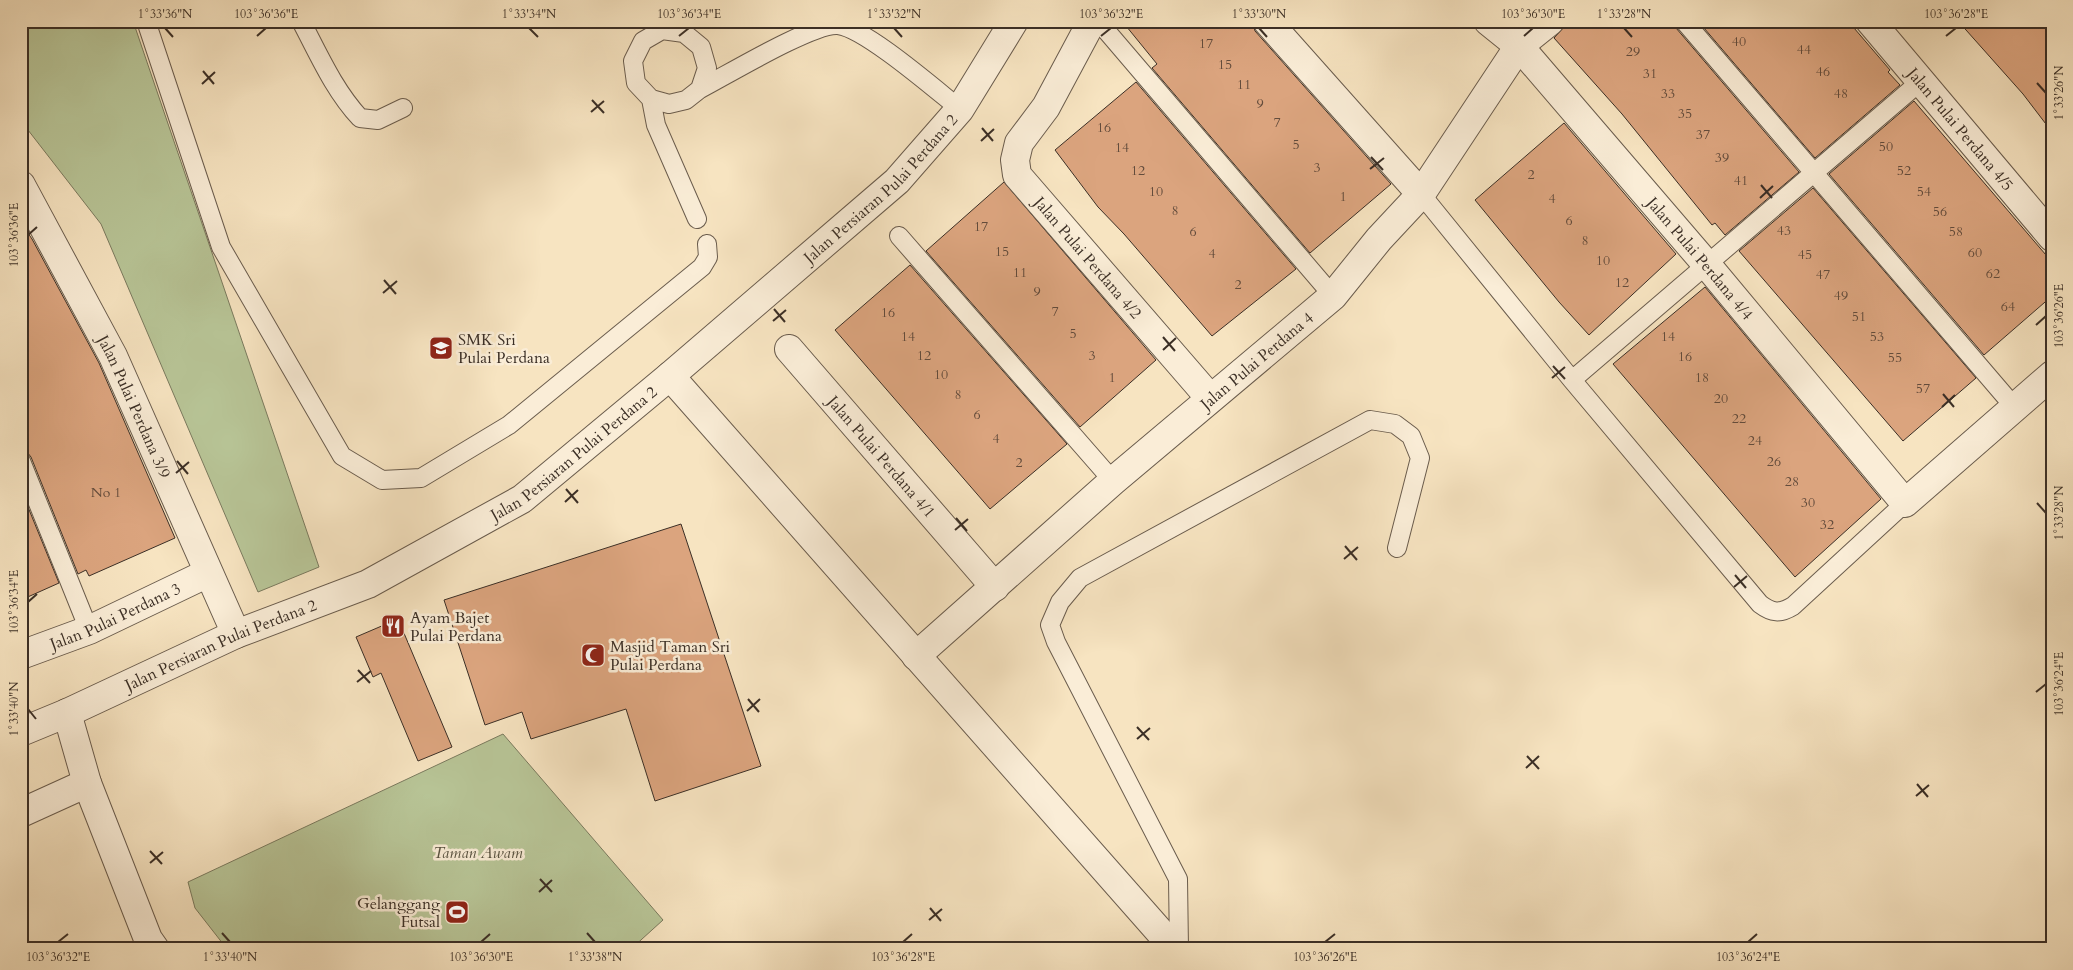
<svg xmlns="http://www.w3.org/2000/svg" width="2073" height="970" font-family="Cardo,serif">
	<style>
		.green { fill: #b8c597; stroke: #7a7a5e }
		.building { fill: #dba47e; stroke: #3b2f26 }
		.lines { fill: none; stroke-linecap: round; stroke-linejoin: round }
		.service-casing { stroke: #6a5c4d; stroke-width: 20 }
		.minor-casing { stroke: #6a5c4d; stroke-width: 30 }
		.tertiary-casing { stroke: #6a5c4d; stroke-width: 30 }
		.service { stroke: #faedd7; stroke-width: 18 }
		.minor { stroke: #faedd7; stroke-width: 28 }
		.tertiary { stroke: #faedd7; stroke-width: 28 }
		.ticks { fill: none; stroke: #3b2f26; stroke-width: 2 }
		.labels { text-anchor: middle; stroke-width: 5; stroke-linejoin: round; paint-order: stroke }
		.number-label { font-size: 14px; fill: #634c3c }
		.street-label { font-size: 16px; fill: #3b2f26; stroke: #faedd7 }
		.poi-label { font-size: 16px; fill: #3b2f26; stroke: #faedd7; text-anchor: start }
		.park-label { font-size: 16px; font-style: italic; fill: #5a5442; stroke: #faedd7 }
		.neatline { fill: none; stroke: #3b2f26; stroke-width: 2 }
		.ticks-label { font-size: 12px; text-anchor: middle; fill: #3b2f26 }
	</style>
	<rect width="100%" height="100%" fill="#f7e4c1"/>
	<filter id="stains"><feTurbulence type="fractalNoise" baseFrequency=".004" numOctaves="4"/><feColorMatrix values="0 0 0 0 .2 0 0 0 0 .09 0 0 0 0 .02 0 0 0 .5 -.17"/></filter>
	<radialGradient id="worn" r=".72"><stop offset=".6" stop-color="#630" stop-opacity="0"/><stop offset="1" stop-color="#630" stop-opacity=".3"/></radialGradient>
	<path class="green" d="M 21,21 L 133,21 L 319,567 L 258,592 L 101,224 L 21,121 Z
		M 503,734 L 663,920 L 631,949 L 227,949 L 195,908 L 188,882 Z"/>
	<path class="building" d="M 1122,21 L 1252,21 L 1255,31 L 1391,184 L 1310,253 L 1152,68 L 1157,64 Z
		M 1565,21 L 1674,21 L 1676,28 L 1799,172 L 1725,235 L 1715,223 L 1712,225 L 1622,114 L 1554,38 L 1564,27 Z
		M 1698,21 L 1848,21 L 1890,70 L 1888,72 L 1900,85 L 1815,158 Z
		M 1958,21 L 2052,21 L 2052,132 L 2023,94 Z
		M 1136,82 L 1296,269 L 1212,336 L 1124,234 L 1098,207 L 1055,150 Z
		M 1914,101 L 2052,262 L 2052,296 L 1984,355 L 1829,174 Z
		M 1564,123 L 1676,254 L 1589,335 L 1559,302 L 1475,200 Z
		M 1004,182 L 1156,360 L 1080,427 L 926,251 Z
		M 1813,188 L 1976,378 L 1903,441 L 1739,251 Z
		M 21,223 L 32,239 L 99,363 L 175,538 L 89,576 L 86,570 L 78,574 L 31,457 L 27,452 L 21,451 Z
		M 910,265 L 1067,444 L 990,509 L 835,330 Z
		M 1705,287 L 1881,499 L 1795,577 L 1613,364 Z
		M 21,490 L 59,583 L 21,600 Z
		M 681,524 L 761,766 L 655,801 L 626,709 L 531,739 L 522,712 L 485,725 L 444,600 Z
		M 398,619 L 452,747 L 418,761 L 381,673 L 373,677 L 356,637 Z"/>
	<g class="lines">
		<g class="service-casing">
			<path id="service" d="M 150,21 L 148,27 L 221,247 L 342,456 L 382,480 L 421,478 L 509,425 L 702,267 L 708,257 L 707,244
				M 301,21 C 319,55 334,90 360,118 L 378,120 L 403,108
				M 1098,21 L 1333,296
				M 1684,21 L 2016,409
				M 700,89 C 727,75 813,23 838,25 C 865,28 936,90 960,109
				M 651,99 L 669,104 L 686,100 L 700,89 L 707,68 L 701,47 L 684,33 L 662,30 L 643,41 L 633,61 L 636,83 L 651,99 L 656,125 L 697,219
				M 1421,194 L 1572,380 L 1760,604 C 1772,613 1780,614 1793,606 L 1905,503
				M 899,236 L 1113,481
				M 1572,380 L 1921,81
				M 21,461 L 89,630
				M 1179,949 L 1178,879 L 1056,642 L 1050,625 L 1060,602 L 1080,578 L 1370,420 L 1395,424 L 1411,436 L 1420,458 L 1397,548"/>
		</g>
		<g class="minor-casing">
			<g id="minor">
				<path id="s1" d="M 1092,21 L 1046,107 L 1019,143 L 1015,160 L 1017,175 L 1210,398"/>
				<path d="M 1267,21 L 1421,194"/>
				<path id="s2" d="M 1488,21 L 1519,46 L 1707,265 L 1905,503 L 2052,375"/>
				<path id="s3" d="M 1870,21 L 2052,237"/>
				<path id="s4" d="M 21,185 L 113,356 L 236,634"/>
				<path id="s5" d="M 789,349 L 995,587"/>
				<path d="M 670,376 L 1175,949"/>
				<path id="s6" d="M 21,655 L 89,630 L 208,573"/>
				<path id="s7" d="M 916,656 L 1113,481 L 1333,296 L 1379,239 L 1421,194 L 1519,46 L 1550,21"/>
				<path d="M 67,713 L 87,783 L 148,939 L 155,949"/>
				<path d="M 21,813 L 87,783"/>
			</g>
		</g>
		<g class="tertiary-casing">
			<g id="tertiary">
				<path id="s8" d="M 21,732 L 67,713 L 236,634 L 368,584 L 522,499 L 670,376 L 897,181 L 960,109 L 1014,21"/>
			</g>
		</g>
		<use href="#service" class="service"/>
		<use href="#minor" class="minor"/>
		<use href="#tertiary" class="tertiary"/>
	</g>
	<path class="ticks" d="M 165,28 L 173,37M 529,28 L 538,37M 894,28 L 902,37M 1259,28 L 1267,37M 1624,28 L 1632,37M 257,36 L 266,28M 679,36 L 689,28M 1101,36 L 1111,28M 1524,36 L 1533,28M 1946,36 L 1956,28M 203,71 L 214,84M 2037,83 L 2046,93M 202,84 L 215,72M 592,100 L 604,113M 591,112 L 604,101M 982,128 L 993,141M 981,141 L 994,129M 1371,157 L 1383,170M 1370,169 L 1384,158M 1761,185 L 1772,198M 1760,198 L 1773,186M 28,235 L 37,227M 384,280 L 396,294M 383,293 L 397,281M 774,309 L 785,322M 773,321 L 786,310M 2036,325 L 2046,316M 1163,337 L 1175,351M 1163,350 L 1176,338M 1553,366 L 1565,379M 1552,378 L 1565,367M 1943,394 L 1954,407M 1942,407 L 1955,395M 177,461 L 188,474M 176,473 L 189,462M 566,489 L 578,503M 565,502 L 578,490M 2037,503 L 2046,513M 956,518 L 967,531M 955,530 L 968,519M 1345,546 L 1357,560M 1344,559 L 1358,547M 1735,575 L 1746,588M 1734,587 L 1747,576M 28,602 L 37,594M 358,670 L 370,683M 357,682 L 371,671M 2036,692 L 2046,684M 748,699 L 759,712M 28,709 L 36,719M 747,711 L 760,699M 1137,727 L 1149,740M 1137,739 L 1150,728M 1527,756 L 1539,769M 1526,768 L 1539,756M 1917,784 L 1928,797M 1916,796 L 1929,785M 150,851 L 162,864M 150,863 L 163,852M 540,879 L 552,892M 539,892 L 552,880M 930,908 L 941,921M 929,920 L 942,909M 222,933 L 230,942M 587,933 L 595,942M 58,942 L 68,934M 481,942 L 490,934M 903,942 L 912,934M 1325,942 L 1335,934M 1748,942 L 1757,934"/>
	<defs>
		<g id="school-square" transform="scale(1.25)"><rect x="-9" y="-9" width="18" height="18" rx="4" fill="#8f2418" stroke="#faedd7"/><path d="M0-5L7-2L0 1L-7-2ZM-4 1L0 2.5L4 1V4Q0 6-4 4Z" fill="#fff"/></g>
		<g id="restaurant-square" transform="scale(1.25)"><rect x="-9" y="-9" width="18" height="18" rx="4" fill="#8f2418" stroke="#faedd7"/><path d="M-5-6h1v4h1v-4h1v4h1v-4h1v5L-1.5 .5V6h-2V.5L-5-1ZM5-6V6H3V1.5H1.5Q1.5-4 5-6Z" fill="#fff"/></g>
		<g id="mosque-square" transform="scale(1.25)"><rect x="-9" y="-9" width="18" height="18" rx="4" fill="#8f2418" stroke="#faedd7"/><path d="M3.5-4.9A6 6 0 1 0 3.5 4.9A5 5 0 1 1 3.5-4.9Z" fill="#fff"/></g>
		<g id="stadium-square" transform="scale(1.25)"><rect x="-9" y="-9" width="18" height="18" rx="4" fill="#8f2418" stroke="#faedd7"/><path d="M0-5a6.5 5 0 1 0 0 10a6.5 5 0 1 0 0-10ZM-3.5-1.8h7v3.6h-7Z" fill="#fff"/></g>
	</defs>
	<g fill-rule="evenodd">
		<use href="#school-square" x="441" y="348"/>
		<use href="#restaurant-square" x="393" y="626"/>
		<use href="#mosque-square" x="593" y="655"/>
		<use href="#stadium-square" x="457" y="912"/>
	</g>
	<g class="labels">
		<g class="number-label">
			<text x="1739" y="46">40</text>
			<text x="1206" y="48">17</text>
			<text x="1804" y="54">44</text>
			<text x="1633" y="56">29</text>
			<text x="1225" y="69">15</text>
			<text x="1823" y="76">46</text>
			<text x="1650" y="78">31</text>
			<text x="1244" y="89">11</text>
			<text x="1668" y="98">33</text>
			<text x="1841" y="98">48</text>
			<text x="1260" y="108">9</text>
			<text x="1685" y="118">35</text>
			<text x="1277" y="127">7</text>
			<text x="1104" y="132">16</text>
			<text x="1703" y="139">37</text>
			<text x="1296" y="149">5</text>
			<text x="1886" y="151">50</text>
			<text x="1122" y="152">14</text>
			<text x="1722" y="162">39</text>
			<text x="1317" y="172">3</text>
			<text x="1138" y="175">12</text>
			<text x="1904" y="175">52</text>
			<text x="1531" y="179">2</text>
			<text x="1741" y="185">41</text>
			<text x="1156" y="196">10</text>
			<text x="1924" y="196">54</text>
			<text x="1343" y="201">1</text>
			<text x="1552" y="203">4</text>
			<text x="1175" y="215">8</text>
			<text x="1940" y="216">56</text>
			<text x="1569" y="225">6</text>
			<text x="981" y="231">17</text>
			<text x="1784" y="235">43</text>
			<text x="1193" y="236">6</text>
			<text x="1956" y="236">58</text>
			<text x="1585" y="245">8</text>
			<text x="1002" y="256">15</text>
			<text x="1975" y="257">60</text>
			<text x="1212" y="258">4</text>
			<text x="1805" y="259">45</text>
			<text x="1603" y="265">10</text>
			<text x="1020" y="277">11</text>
			<text x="1993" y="278">62</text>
			<text x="1823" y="279">47</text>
			<text x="1622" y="287">12</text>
			<text x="1238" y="289">2</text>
			<text x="1037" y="296">9</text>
			<text x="1841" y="300">49</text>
			<text x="2008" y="311">64</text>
			<text x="1055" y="316">7</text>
			<text x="888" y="317">16</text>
			<text x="1859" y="321">51</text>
			<text x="1073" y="338">5</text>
			<text x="908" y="341">14</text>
			<text x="1668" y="341">14</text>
			<text x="1877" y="341">53</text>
			<text x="924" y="360">12</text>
			<text x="1092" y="360">3</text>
			<text x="1685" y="361">16</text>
			<text x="1895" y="362">55</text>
			<text x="941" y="379">10</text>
			<text x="1112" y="382">1</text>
			<text x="1702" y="382">18</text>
			<text x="1923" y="393">57</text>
			<text x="958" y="399">8</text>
			<text x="1721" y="403">20</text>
			<text x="977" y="419">6</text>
			<text x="1739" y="423">22</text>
			<text x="996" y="443">4</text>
			<text x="1755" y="445">24</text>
			<text x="1774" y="466">26</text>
			<text x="1019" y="467">2</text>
			<text x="1792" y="486">28</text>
			<text x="106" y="497">No 1</text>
			<text x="1808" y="507">30</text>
			<text x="1827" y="529">32</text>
		</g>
		<g class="street-label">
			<text dy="6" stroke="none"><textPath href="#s3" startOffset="141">Jalan Pulai Perdana 4/5</textPath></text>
			<text dy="6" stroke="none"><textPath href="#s8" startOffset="1028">Jalan Persiaran Pulai Perdana 2</textPath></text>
			<text dy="6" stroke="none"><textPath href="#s1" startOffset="284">Jalan Pulai Perdana 4/2</textPath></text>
			<text dy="6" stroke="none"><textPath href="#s2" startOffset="319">Jalan Pulai Perdana 4/4</textPath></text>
			<text dy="6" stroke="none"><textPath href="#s7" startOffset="451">Jalan Pulai Perdana 4</textPath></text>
			<text dy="6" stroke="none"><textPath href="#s4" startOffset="249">Jalan Pulai Perdana 3/9</textPath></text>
			<text dy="6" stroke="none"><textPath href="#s8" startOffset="622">Jalan Persiaran Pulai Perdana 2</textPath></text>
			<text dy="6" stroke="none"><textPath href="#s5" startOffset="142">Jalan Pulai Perdana 4/1</textPath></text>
			<text dy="6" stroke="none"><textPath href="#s6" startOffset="102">Jalan Pulai Perdana 3</textPath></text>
			<text dy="6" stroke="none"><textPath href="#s8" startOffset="218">Jalan Persiaran Pulai Perdana 2</textPath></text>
		</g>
		<g class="poi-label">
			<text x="458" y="345">SMK Sri<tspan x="458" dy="18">Pulai Perdana</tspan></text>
			<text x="410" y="623">Ayam Bajet<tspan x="410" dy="18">Pulai Perdana</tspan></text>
			<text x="610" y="652">Masjid Taman Sri<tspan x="610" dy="18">Pulai Perdana</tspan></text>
			<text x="440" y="909" text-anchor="end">Gelanggang<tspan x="440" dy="18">Futsal</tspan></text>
		</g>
		<g class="park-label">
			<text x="478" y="858">Taman Awam</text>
		</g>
	</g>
	<rect width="2073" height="970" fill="none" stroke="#f7e4c1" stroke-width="55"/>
	<rect x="28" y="28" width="2018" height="914" class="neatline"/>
	<g class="ticks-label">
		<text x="165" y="18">1°33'36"N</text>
		<text x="266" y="18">103°36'36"E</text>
		<text x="529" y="18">1°33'34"N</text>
		<text x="689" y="18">103°36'34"E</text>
		<text x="894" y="18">1°33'32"N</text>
		<text x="1111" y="18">103°36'32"E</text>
		<text x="1259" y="18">1°33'30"N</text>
		<text x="1533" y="18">103°36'30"E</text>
		<text x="1624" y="18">1°33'28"N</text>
		<text x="1956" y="18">103°36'28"E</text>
		<text transform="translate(2059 93) rotate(-90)" y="4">1°33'26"N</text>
		<text transform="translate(14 235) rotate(-90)" y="4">103°36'36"E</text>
		<text transform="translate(2059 316) rotate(-90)" y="4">103°36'26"E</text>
		<text transform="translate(2059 513) rotate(-90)" y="4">1°33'28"N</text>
		<text transform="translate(14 602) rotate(-90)" y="4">103°36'34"E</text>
		<text transform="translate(2059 684) rotate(-90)" y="4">103°36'24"E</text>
		<text transform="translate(14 709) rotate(-90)" y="4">1°33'40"N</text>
		<text x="58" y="961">103°36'32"E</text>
		<text x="230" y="961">1°33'40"N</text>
		<text x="481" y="961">103°36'30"E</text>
		<text x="595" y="961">1°33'38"N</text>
		<text x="903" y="961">103°36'28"E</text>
		<text x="1325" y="961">103°36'26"E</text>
		<text x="1748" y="961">103°36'24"E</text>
	</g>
	<rect width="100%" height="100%" filter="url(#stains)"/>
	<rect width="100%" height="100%" fill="url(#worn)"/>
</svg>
